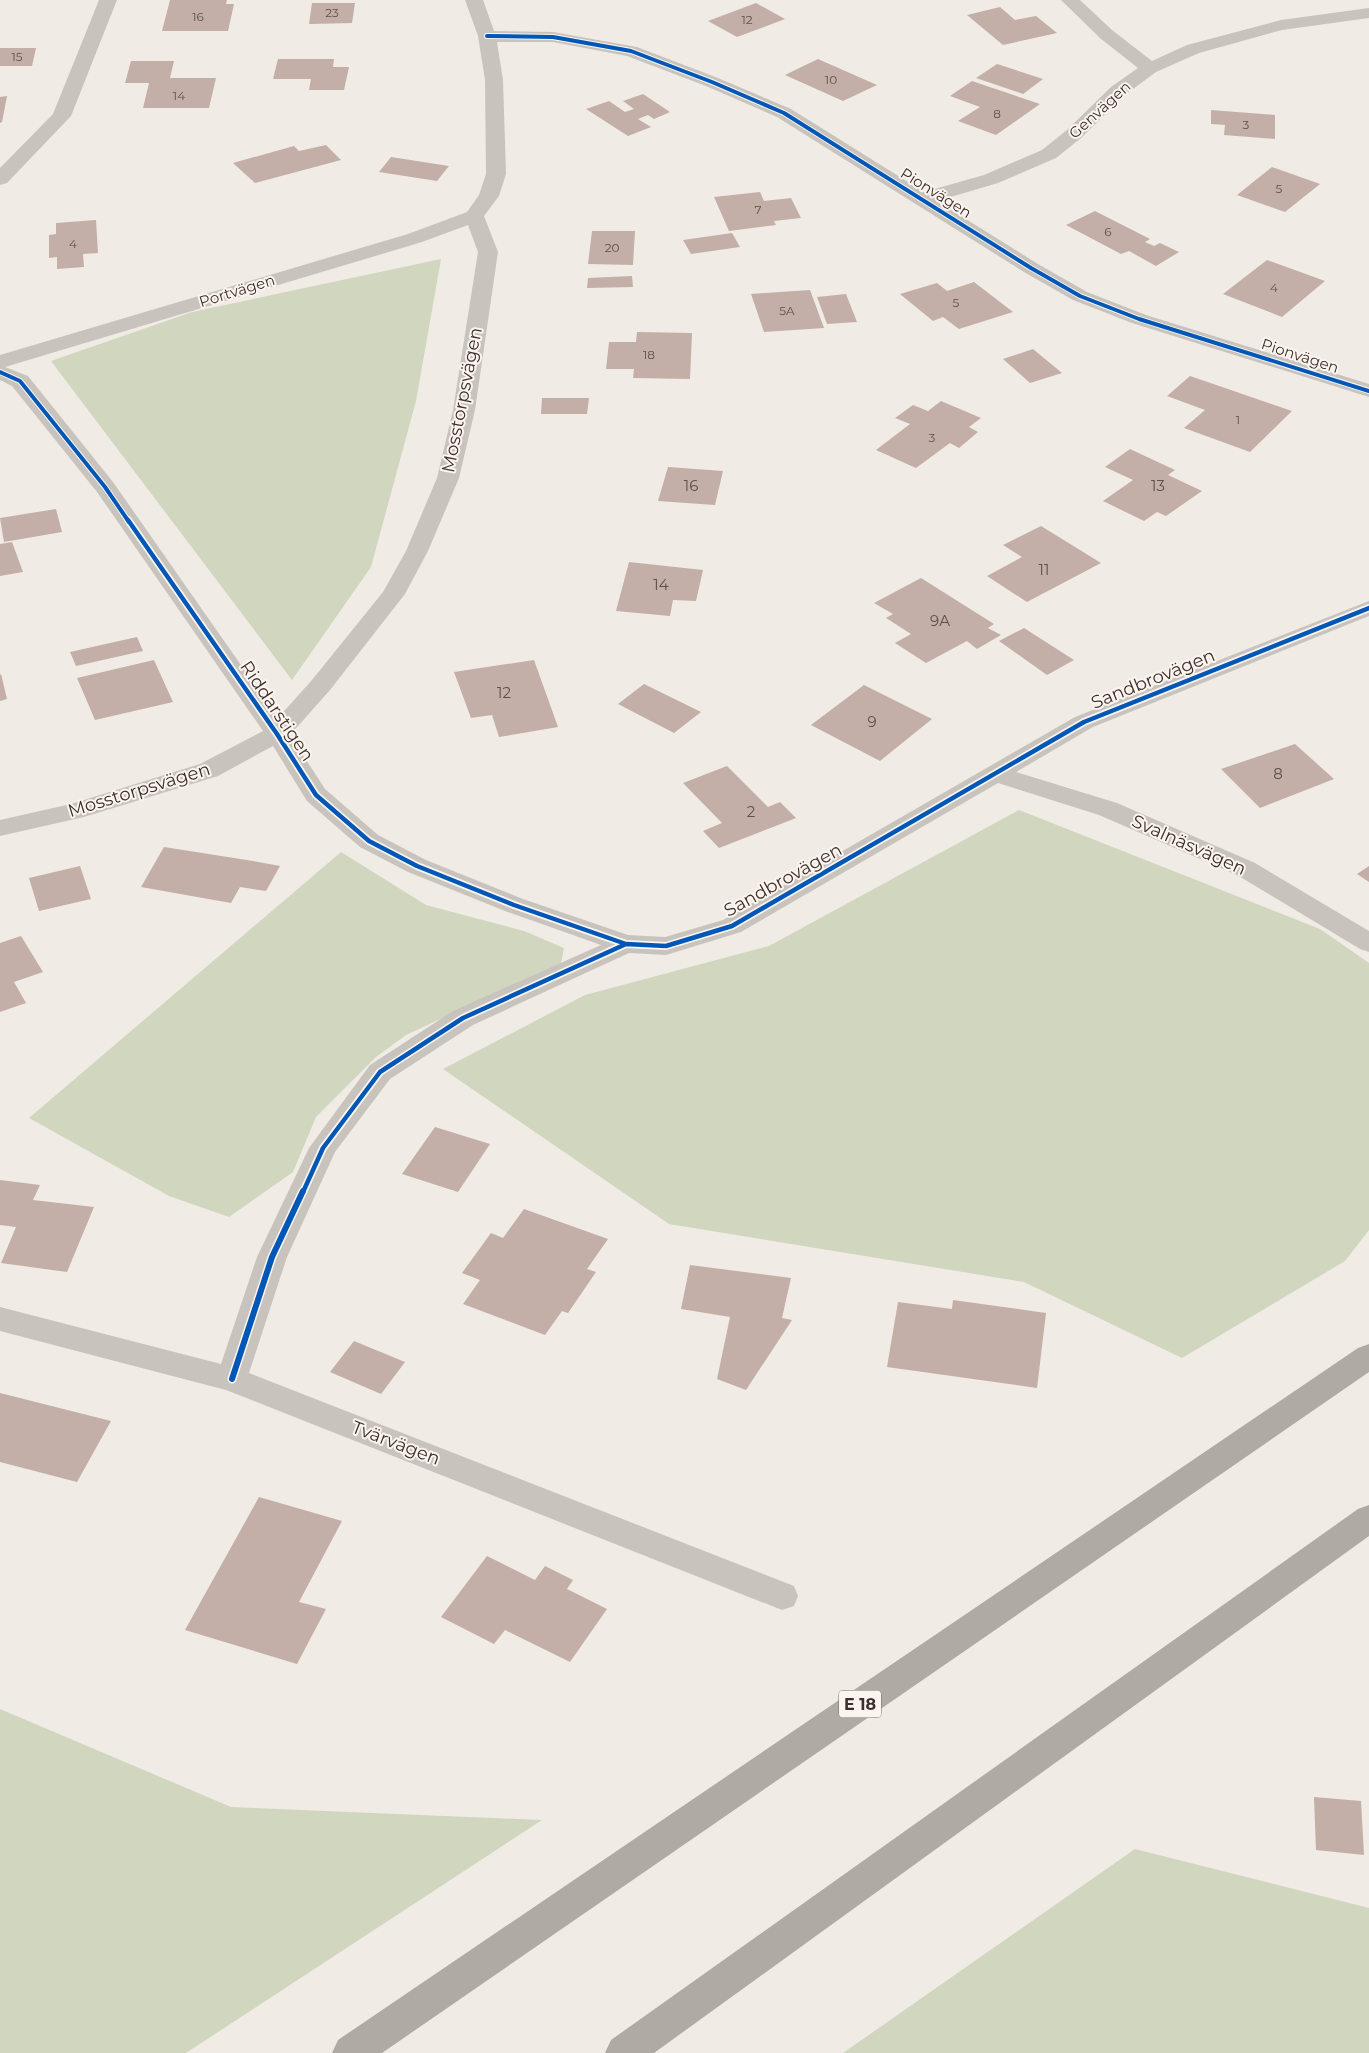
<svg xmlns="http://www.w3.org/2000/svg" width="1369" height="2053" font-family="Montserrat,sans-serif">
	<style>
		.green { fill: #d1d6bf }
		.building { fill: #c3afa7 }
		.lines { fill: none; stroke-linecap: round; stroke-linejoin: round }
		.minor { fill: #c9c3be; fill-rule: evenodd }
		.highway { fill: #afaaa4; fill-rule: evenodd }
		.cycleway-far2-casing { stroke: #fbf5ee; stroke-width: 6 }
		.cycleway-far1-casing { stroke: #fbf5ee; stroke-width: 8 }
		.cycleway-casing { stroke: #fbf5ee; stroke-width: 9 }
		.cycleway-far2 { stroke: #0057b8; stroke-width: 4 }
		.cycleway-far1 { stroke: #0057b8; stroke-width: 4.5 }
		.cycleway { stroke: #0057b8; stroke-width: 6 }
		.labels { text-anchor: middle; stroke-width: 4; stroke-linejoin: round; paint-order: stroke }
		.far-number-label { font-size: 12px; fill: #5d504a }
		.far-street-label { font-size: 15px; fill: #3b302b; stroke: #fbf5ee }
		.number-label { font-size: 15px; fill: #5d504a }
		.shield { fill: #fbf5ee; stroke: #756b66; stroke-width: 1 }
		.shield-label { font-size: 16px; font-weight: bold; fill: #3b302b }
		.street-label { font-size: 18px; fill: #3b302b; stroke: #fbf5ee }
	</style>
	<rect width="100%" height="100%" fill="#f0ebe5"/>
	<path class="green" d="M 441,259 L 416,401 L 371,567 L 292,680 L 51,361 L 192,312 Z
		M 1019,810 L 1320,929 L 1369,963 L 1369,1230 L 1345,1261 L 1182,1358 L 1024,1282 L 669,1224 L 443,1069 L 585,995 L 769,946 Z
		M 341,852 L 426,905 L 524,931 L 564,948 L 561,963 L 406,1035 L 376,1057 L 316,1117 L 293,1172 L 229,1217 L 169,1196 L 29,1118 Z
		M 0,1709 L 231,1807 L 542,1820 L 186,2053 L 0,2053 Z
		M 1135,1849 L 1369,1908 L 1369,2053 L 843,2053 Z"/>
	<path class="building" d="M 170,0 L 227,0 L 226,4 L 234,4 L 228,31 L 162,31 Z
		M 312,3 L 355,3 L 352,23 L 309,24 Z
		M 756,3 L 785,19 L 737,37 L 708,21 Z
		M 1000,7 L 1015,20 L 1036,16 L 1057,33 L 1003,45 L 967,15 Z
		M 0,48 L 36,48 L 32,66 L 0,66 Z
		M 278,59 L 334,59 L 333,67 L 349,67 L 344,90 L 309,90 L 311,79 L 273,79 Z
		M 818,59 L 877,85 L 843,101 L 785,75 Z
		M 131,61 L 174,61 L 170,78 L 216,78 L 209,108 L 143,108 L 149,83 L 125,83 Z
		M 997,64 L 1043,79 L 1023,94 L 976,78 Z
		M 972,81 L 1040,104 L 996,135 L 958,121 L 980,107 L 950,96 Z
		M 643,94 L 670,112 L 654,119 L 648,115 L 638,119 L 651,127 L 628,136 L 586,109 L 609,101 L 625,112 L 634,109 L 623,101 Z
		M 7,96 L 2,122 L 0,123 L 0,97 Z
		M 1211,110 L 1275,115 L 1275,139 L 1224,135 L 1225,125 L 1211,124 Z
		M 326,145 L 341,160 L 255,183 L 233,163 L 294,146 L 299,151 Z
		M 391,157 L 449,166 L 437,181 L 379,172 Z
		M 1272,167 L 1320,184 L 1285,212 L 1237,195 Z
		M 760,192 L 764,201 L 791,198 L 801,218 L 774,221 L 776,225 L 729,231 L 714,197 Z
		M 1095,211 L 1150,239 L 1145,242 L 1154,246 L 1160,243 L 1179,252 L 1156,266 L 1129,251 L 1121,254 L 1066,225 Z
		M 96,220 L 98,253 L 83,254 L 84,267 L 57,269 L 57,257 L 49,258 L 49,235 L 56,234 L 56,223 Z
		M 592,231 L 635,231 L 633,265 L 588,264 Z
		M 732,233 L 740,247 L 691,254 L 683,240 Z
		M 1267,260 L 1325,281 L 1282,317 L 1223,294 Z
		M 632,276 L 633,287 L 587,288 L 588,278 Z
		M 974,282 L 1013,312 L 959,329 L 943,317 L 933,321 L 900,294 L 937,283 L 947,291 Z
		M 810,290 L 824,328 L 764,332 L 751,294 Z
		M 846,294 L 857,322 L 827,324 L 817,297 Z
		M 637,332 L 692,333 L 690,379 L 633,378 L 634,369 L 606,369 L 609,342 L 636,342 Z
		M 1033,349 L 1062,373 L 1030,383 L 1003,359 Z
		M 1190,376 L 1228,389 L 1292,411 L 1250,452 L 1184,428 L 1205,410 L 1167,396 Z
		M 542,398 L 589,398 L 587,414 L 541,414 Z
		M 941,401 L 981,418 L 969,427 L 978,432 L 959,448 L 950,443 L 916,468 L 876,450 L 910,424 L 895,418 L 913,405 L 928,411 Z
		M 1130,449 L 1175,470 L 1168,475 L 1202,491 L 1166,516 L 1157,512 L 1144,521 L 1103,501 L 1133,480 L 1105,467 Z
		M 668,467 L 723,471 L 715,505 L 658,501 Z
		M 56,509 L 62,532 L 4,542 L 0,518 Z
		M 1041,526 L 1101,563 L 1027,602 L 987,576 L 1022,557 L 1003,545 Z
		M 12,542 L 23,572 L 0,576 L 0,544 Z
		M 629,562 L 703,570 L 696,601 L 673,600 L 670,616 L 616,611 Z
		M 921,578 L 994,624 L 988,628 L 1001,635 L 977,649 L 967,641 L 926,663 L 895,643 L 911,634 L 886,618 L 893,614 L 874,603 Z
		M 1024,628 L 1074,660 L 1047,675 L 999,641 Z
		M 137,637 L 143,651 L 76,666 L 70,652 Z
		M 154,660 L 173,702 L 95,720 L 77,678 Z
		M 534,660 L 558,727 L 499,737 L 492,715 L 471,718 L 454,672 Z
		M 1,674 L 7,699 L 0,701 L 0,675 Z
		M 644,684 L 701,712 L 674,733 L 618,704 Z
		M 864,685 L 932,719 L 880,761 L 811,725 Z
		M 1295,744 L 1334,779 L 1260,808 L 1221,769 Z
		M 727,766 L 768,807 L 780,802 L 796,818 L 719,848 L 703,831 L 722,823 L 683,783 Z
		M 164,847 L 253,861 L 280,866 L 266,891 L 240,887 L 231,903 L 141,887 Z
		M 80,866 L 91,899 L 39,911 L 29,878 Z
		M 1369,866 L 1369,882 L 1357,874 Z
		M 21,936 L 43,972 L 14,982 L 26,1003 L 0,1012 L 0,943 Z
		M 435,1127 L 490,1144 L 458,1192 L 402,1174 Z
		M 0,1180 L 40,1185 L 33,1200 L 94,1207 L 67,1272 L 1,1263 L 16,1227 L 0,1225 Z
		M 524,1209 L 608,1239 L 587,1269 L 596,1272 L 568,1313 L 562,1311 L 545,1335 L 463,1304 L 480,1280 L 462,1273 L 491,1233 L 503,1238 Z
		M 690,1265 L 791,1278 L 782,1318 L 792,1320 L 746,1390 L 717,1379 L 730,1317 L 681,1309 Z
		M 953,1300 L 1046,1313 L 1037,1388 L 887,1367 L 898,1302 L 952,1309 Z
		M 354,1341 L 405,1362 L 381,1394 L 330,1372 Z
		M 0,1393 L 111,1421 L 77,1482 L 0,1462 Z
		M 259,1497 L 342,1521 L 299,1602 L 326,1609 L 297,1664 L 185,1630 Z
		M 487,1556 L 535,1580 L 545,1566 L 573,1580 L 567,1589 L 607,1609 L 570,1662 L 505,1630 L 494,1644 L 441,1617 Z
		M 1314,1797 L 1361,1801 L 1364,1855 L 1316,1850 Z"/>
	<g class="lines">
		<path class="minor" d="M 99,0 L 117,0 L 71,116 L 7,183 L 0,185 L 0,168 L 53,114 Z
			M 465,0 L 483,0 L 494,31 L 553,32 L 637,47 L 718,78 L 791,109 L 924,192 L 984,175 L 1042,150 L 1067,130 L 1111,87 L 1138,68 L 1100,38 L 1061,0 L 1080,0 L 1112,30 L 1152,61 L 1187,45 L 1281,20 L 1369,8 L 1369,18 L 1282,30 L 1199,53 L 1156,72 L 1125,95 L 1081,138 L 1056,158 L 998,183 L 937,201 L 1038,264 L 1087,292 L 1146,315 L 1369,384 L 1369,397 L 1132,323 L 1073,300 L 1024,272 L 777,117 L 706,86 L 627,56 L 553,42 L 497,42 L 503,80 L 506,174 L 499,196 L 484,216 L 498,252 L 475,410 L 459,478 L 428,551 L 405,594 L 330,690 L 290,735 L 325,789 L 378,835 L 426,860 L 523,899 L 628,935 L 665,937 L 723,920 L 1075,717 L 1369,601 L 1369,616 L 1093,727 L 1016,772 L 1117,803 L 1255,863 L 1369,931 L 1369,952 L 1360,949 L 1237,875 L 1099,815 L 998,783 L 741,932 L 666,955 L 629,953 L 473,1025 L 390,1079 L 335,1152 L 287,1257 L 249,1373 L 794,1586 L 798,1596 L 794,1606 L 782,1610 L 226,1390 L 0,1331 L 0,1307 L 221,1364 L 257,1257 L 309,1148 L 370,1065 L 453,1011 L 601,945 L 505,911 L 408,872 L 360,847 L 307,801 L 273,746 L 218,776 L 84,817 L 0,836 L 0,820 L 71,804 L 200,764 L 263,731 L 97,492 L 12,386 L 0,380 L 0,355 L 408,234 L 467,212 L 479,195 L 486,174 L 485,80 L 478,36 ZM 468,225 L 478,252 L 453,410 L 437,478 L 406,551 L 383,592 L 312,680 L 278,718 L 113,482 L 28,376 L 5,367 L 422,242 Z"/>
		<path class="highway" d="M 1369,1344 L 1369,1372 L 382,2053 L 332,2053 L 338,2040 L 1358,1348 Z
			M 1369,1505 L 1369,1536 L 654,2053 L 605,2053 L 611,2040 L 1358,1509 Z"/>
		<g class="cycleway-far2-casing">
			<path id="cycleway-far2" d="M 487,36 L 553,37 L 631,51 L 712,82 L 784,113 L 1031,268 L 1080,296 L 1139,319 L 1369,391
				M 0,372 L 20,381 L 105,487 L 129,522"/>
		</g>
		<g class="cycleway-far1-casing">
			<path id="cycleway-far1" d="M 128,520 L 277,734 L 316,795 L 369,841 L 417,866 L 514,905 L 626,944
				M 303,1192 L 323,1148 L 380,1072 L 463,1018 L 626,944 L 666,946 L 732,926 L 1084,722 L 1369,608"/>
		</g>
		<g class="cycleway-casing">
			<path id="cycleway" d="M 232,1379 L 272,1257 L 303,1191"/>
		</g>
		<use href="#cycleway-far2" class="cycleway-far2"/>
		<use href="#cycleway-far1" class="cycleway-far1"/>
		<use href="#cycleway" class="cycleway"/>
	</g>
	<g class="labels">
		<g class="far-number-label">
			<text x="332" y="17">23</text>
			<text x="198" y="21">16</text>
			<text x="747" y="24">12</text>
			<text x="17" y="61">15</text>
			<text x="831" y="84">10</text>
			<text x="179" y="100">14</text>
			<text x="997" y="118">8</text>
			<text x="1246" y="129">3</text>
			<text x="1279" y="193">5</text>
			<text x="758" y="214">7</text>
			<text x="1108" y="236">6</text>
			<text x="73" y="248">4</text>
			<text x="612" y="252">20</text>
			<text x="1274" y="292">4</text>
			<text x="956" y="307">5</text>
			<text x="787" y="315">5A</text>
			<text x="649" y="359">18</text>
			<text x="1238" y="424">1</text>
			<text x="932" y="442">3</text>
		</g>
		<g class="far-street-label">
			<text transform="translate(1100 110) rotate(-42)" y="5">Genvägen</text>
			<text transform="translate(936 193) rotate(32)" y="5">Pionvägen</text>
			<text transform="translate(237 291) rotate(-17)" y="5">Portvägen</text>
			<text transform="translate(1300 356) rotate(18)" y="5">Pionvägen</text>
		</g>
		<g class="number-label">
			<text x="691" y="491">16</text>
			<text x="1158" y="491">13</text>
			<text x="1044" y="575">11</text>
			<text x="661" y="590">14</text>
			<text x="940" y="626">9A</text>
			<text x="504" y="698">12</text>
			<text x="872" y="727">9</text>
			<text x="1278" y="779">8</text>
			<text x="751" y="817">2</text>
		</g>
		<rect class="shield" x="839" y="1690.5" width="42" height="27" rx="4"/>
		<g class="shield-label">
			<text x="860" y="1710">E 18</text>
		</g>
		<g class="street-label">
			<text transform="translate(462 400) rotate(-79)" y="6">Mosstorpsvägen</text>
			<text transform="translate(1153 679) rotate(-22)" y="6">Sandbrovägen</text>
			<text transform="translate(277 711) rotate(56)" y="6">Riddarstigen</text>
			<text transform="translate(139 790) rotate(-17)" y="6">Mosstorpsvägen</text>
			<text transform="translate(1189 845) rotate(24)" y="6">Svalnäsvägen</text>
			<text transform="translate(783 880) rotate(-29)" y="6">Sandbrovägen</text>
			<text transform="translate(396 1443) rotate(21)" y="6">Tvärvägen</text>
		</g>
	</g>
</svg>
